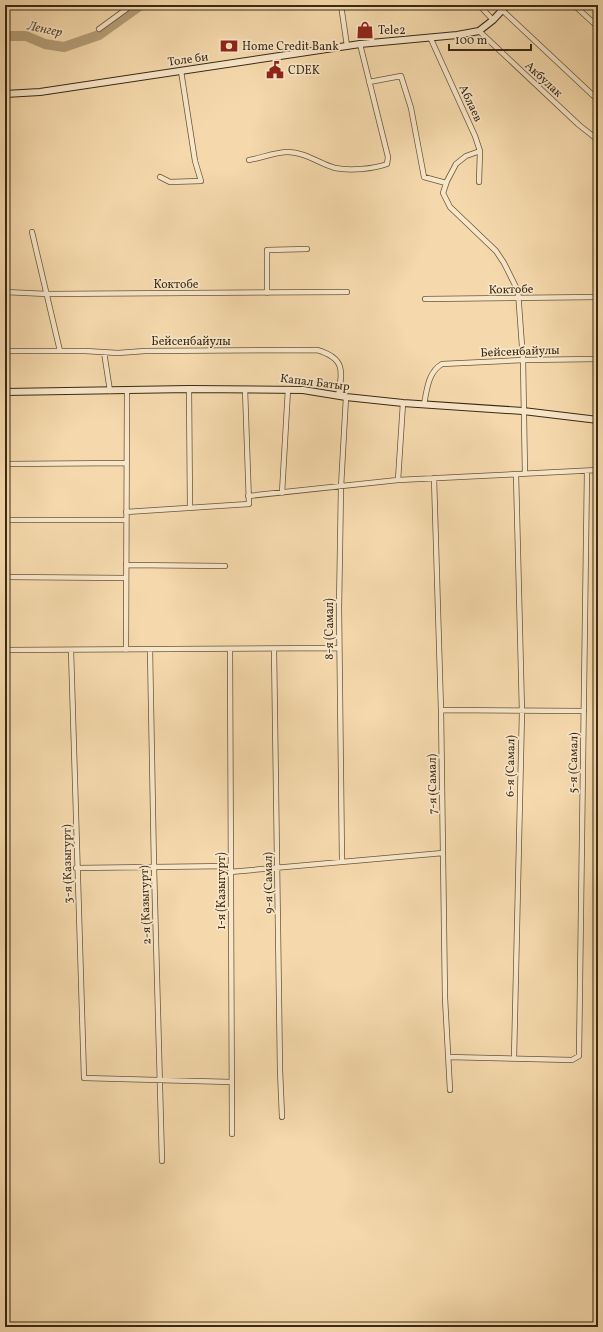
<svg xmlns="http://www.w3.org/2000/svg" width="603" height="1332" font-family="Vollkorn,serif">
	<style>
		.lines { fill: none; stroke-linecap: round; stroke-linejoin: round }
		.river { stroke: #b59e78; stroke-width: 10 }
		.street-casing { stroke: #69563a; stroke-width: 6 }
		.secondary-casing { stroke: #3a2a14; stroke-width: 8 }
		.street { stroke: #f8e6c9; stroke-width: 4.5 }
		.secondary { stroke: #f8e6c9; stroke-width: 6 }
		.labels { text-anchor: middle; stroke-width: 3.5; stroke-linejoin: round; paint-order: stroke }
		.poi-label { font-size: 12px; fill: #3a2a14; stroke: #f8e6c9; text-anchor: start }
		.street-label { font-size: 12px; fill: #3a2a14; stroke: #f8e6c9 }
		.water-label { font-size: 13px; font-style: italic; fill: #5f4d32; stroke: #f8e6c9 }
	</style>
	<rect width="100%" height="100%" fill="#f5d9ac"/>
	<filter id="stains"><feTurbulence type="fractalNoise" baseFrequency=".005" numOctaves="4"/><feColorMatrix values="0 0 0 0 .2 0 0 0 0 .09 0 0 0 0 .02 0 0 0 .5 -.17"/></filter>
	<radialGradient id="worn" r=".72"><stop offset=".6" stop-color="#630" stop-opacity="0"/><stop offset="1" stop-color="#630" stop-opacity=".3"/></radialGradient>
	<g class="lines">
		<path class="river" d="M 5,36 L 26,36 L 45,44 L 64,47 L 99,35 L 141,5"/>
		<g class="street-casing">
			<path id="street" d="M 341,5 L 347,46
				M 479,5 L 493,20
				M 574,5 L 598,27
				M 502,10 L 598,100
				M 99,29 L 132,5
				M 479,31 L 579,125 L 598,140
				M 430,37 L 475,136 L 480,151 L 479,182
				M 369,82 L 401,76 L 411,108 L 424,177 L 446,183
				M 480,151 L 466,156 L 456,164 L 447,181 L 443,193 L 450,207 L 496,251 L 504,263 L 518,291 L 523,360 L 525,474
				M 249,160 C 261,158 276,152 288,152 C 305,152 320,164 335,168 C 350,171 373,169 387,164 L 388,157 L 360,44
				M 160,177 L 170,182 L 201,181 L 195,161 L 181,71
				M 32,232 L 60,351
				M 5,292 L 47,294 L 347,292
				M 267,293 L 267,250 L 307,249
				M 425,299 L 598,297
				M 5,351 L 85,351 L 118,353 L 145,351 L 317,350 C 345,358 343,371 338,396
				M 104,352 L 110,391
				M 189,389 L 190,508
				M 424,404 C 427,390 428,372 442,364 L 523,360 L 598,359
				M 5,464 L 126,463
				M 434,478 L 441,710 L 445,998 L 450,1090
				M 398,480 L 403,403
				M 282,493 L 288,389
				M 248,496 L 398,480 L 598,470
				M 126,512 L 249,504 L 245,389
				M 5,520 L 126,520
				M 126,565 L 225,566
				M 5,577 L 126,578
				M 230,649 L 232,1134
				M 274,649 L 280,1070 L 282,1117
				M 5,650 L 339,648
				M 71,650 L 84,1078 L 231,1082
				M 126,650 L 127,391
				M 150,650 L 154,867 L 162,1161
				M 441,710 L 584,711
				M 342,861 L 339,608 L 341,487 L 346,397
				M 76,868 L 230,866
				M 230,872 L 443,853
				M 448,1057 L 572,1060 L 579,1056 L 587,471
				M 514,1058 L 522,712 L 516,474"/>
		</g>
		<g class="secondary-casing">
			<path id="secondary" d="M 5,94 L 40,92 L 360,44 L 457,35 L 479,31 L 493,20 L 507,5
				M 5,392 L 189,389 L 303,390 L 346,397 L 403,403 L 523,411 L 598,420"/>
		</g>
		<use href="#street" class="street"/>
		<use href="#secondary" class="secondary"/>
	</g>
	<defs>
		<g id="shop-bare" transform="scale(1.38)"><path d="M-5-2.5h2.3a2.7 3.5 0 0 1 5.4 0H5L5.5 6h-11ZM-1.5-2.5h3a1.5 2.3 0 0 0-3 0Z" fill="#8f2418" stroke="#f8e6c9" stroke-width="2.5" paint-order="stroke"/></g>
		<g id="bank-bare" transform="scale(1.38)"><path d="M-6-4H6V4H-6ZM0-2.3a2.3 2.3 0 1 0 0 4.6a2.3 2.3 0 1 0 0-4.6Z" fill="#8f2418" stroke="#f8e6c9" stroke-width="2.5" paint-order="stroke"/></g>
		<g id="civic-bare" transform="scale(1.38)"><path d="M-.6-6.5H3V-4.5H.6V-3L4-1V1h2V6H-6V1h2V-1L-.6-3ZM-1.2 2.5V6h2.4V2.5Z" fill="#8f2418" stroke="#f8e6c9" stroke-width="2.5" paint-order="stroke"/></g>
	</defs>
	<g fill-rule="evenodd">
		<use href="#shop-bare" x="365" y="30"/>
		<use href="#bank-bare" x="229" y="46"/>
		<use href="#civic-bare" x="275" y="70"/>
	</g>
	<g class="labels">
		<g class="poi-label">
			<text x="378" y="34">Tele2</text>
			<text x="242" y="50">Home Credit Bank</text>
			<text x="288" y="74">CDEK</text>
		</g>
		<g class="street-label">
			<text transform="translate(188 59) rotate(-8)" y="4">Толе би</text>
			<text transform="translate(544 79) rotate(43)" y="4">Акбулак</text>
			<text transform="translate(471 103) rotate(65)" y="4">Аблаев</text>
			<text x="176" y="288">Коктобе</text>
			<text transform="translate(511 289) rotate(-1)" y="4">Коктобе</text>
			<text x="191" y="345">Бейсенбайулы</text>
			<text transform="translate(520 351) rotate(-2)" y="4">Бейсенбайулы</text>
			<text transform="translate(315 382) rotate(7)" y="4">Капал Батыр</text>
			<text transform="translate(329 629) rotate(-90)" y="4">8-я (Самал)</text>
			<text transform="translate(573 763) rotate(-89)" y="4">5-я (Самал)</text>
			<text transform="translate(510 766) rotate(-89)" y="4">6-я (Самал)</text>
			<text transform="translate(432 784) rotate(-91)" y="4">7-я (Самал)</text>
			<text transform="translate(67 864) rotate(-91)" y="4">3-я (Казыгурт)</text>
			<text transform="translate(268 883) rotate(-91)" y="4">9-я (Самал)</text>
			<text transform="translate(221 891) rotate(-90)" y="4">1-я (Казыгурт)</text>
			<text transform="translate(145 905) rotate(-92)" y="4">2-я (Казыгурт)</text>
		</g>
		<g class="water-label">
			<text transform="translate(45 28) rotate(12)" y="5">Ленгер</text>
		</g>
	</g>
	<rect width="603" height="1332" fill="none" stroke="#f5d9ac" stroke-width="20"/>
	<rect x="6" y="6" width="591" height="1320" fill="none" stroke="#3a2a14" stroke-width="2"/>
	<rect x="10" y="10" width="583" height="1312" fill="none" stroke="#3a2a14"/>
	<path d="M449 44v6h82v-6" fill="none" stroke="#3a2a14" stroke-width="2"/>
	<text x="455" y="44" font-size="12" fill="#3a2a14" stroke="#f8e6c9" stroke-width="3" paint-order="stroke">100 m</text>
	<rect width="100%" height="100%" filter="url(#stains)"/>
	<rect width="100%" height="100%" fill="url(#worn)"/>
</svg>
